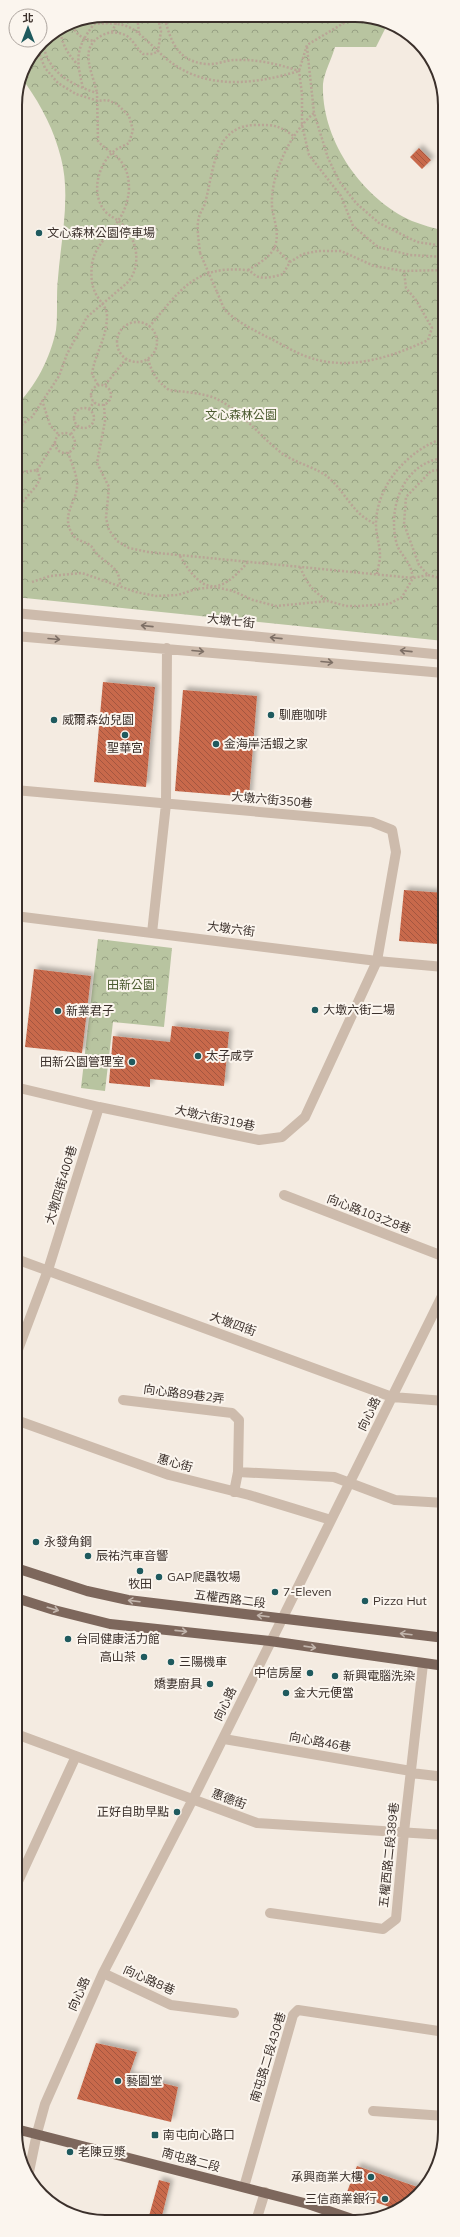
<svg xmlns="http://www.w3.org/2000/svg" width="460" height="2237" font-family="Mulish,'Noto Sans TC',sans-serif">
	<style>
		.park { fill: url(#park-crowns) }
		.building { fill: url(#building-back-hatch); filter: url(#shadow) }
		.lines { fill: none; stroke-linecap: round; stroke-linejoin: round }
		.path { stroke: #b9a596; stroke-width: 2.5; stroke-dasharray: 2 2; stroke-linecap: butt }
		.minor { stroke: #cdbbac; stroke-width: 10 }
		.major { stroke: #7d675c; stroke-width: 10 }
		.path-bridge { stroke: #b9a596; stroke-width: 2.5; stroke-dasharray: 2 2; stroke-linecap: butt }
		.oneway { stroke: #7d6f65 }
		.oneway2 { stroke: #c2b5ac }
		.poi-dot { fill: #1f5a5e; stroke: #fbf5ee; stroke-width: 1.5 }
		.labels { text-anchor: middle; stroke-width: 4; stroke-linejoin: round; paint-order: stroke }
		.poi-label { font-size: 12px; fill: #3b302b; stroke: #fbf5ee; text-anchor: start }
		.park-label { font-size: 12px; fill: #4a5a2e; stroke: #fbf5ee }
		.street-label { font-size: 12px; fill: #3b302b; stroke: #fbf5ee }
		.rim { fill: none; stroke: #3b302b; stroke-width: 2 }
	</style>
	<defs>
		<pattern id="park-crowns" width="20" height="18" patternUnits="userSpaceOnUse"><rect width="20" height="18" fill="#b8c4a0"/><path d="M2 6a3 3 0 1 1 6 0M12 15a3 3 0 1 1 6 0" fill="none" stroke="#97a083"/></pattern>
		<pattern id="building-back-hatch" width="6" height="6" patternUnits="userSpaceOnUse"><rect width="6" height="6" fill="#c8694b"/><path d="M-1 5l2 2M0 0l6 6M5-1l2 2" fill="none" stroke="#a4573f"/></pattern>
		<filter id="shadow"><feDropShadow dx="3.5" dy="-3.5" stdDeviation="2" flood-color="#0004"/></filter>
	</defs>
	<rect width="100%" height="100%" fill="#f4ebe1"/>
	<path class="park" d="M 105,15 L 373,17 L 387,25 L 376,47 L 335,47 C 332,58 324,73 323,84 C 321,140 362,198 412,221 C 422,225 434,228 444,231 L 444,641 L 15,597 L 15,406 C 35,389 51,356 56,330 C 58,314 56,295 58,278 C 61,239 71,196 61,158 C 54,130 42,107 26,84 L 17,90 L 22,70 L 42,41 L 71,22 Z
		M 98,939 L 172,948 L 164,1027 L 113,1022 L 105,1091 L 81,1088 Z"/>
	<path class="building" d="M 419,148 L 431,160 L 422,169 L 410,157 Z
		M 103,682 L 155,687 L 146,787 L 94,782 Z
		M 183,690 L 257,696 L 249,797 L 175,791 Z
		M 404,890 L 444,893 L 444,919 L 440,919 L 438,944 L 399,941 Z
		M 34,969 L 91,976 L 82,1053 L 25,1047 Z
		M 172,1026 L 229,1032 L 224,1086 L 150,1079 L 150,1087 L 109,1083 L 113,1036 L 170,1042 Z
		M 96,2043 L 137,2052 L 129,2075 L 178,2087 L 171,2122 L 77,2099 Z
		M 357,2166 L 423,2189 L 419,2195 L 392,2208 L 347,2192 Z
		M 159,2180 L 170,2183 L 161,2220 L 149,2216 Z"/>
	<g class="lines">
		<path class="path" d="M 137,15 L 139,33
			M 157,15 L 161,31 L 158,51 C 197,91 249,86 299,71 L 307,45 L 354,17
			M 164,15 C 170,40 177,62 207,64 C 216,65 226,60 235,60 C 257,59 278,64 299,71 L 302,94 L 302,125 L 309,155 L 341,196 L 353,226 L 378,247 L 410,255 L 444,257
			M 91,18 L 94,24
			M 72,22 C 74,34 82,39 94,41
			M 60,29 C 62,44 67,53 77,64
			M 112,32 L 116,23 L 116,15
			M 43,40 C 45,71 71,85 97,93 L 98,141 C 106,151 117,153 124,166 C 128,173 129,181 129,189 C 127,226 96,237 92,264 C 91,273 91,284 95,292 C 98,300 107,306 107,316 C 107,338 95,353 92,374 L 98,385
			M 307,47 L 314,113 L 328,158 L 339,181 L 356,203 L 379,223 L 417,242 L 444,246
			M 83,88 C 76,59 75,49 94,24 C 130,21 133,28 158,51 L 153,54 L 143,54 C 137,49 134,41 127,36 C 120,32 110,31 103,35 C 77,47 93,73 97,93
			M 274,247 L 290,262
			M 200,253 C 199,241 196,228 199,217 C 200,212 204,208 205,203 C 214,172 213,125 256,125 C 276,125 278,125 295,137
			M 248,270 C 258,264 271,257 275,246 C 280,233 273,218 272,206 C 270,175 291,132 314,113
			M 217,292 C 220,298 222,306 226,311 C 237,322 254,330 267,337 C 280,343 292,351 305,356 C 346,372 390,358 428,340 L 432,328 L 416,300 L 406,288 L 404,271
			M117 342a20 20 0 1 1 40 0a20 20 0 1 1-40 0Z
			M 149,327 C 179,292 194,265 246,270 C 251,270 254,276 259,277 C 266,279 277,276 283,274 L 290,262 L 303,254 L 318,251 L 341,251 L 374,266 L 404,271 L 444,270
			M 148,359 C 152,373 157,381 169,390 C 184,392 204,393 217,399 C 243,412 260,437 283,454 C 296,463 320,469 329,478 C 347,494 353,515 376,524
			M91 395a10 10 0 1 1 20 0a10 10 0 1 1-20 0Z
			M 105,385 L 126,359
			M 42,400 L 50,425 L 59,435
			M 104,404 L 105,421 L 97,463 L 109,487 L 106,518 L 109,530 L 117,541 L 129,548 L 148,552 L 413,578 L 428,575 L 419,565 L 404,524 L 406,497 L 431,471 L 444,469
			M74 418a10 10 0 1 1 20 0a10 10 0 1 1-20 0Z
			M 89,409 L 94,402
			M 15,430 L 32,417 L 59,376 L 67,354 L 87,317 L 127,283 C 143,266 137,237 120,222 C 115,218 109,216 105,211 C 91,195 97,166 113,152 C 117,148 124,146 129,143 L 133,130 L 129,116 L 117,104 L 107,100 L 98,101 L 76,94 L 58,83 L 45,68 L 37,48
			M55 443a10 10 0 1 1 20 0a10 10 0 1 1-20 0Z
			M 71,434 L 77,426
			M 68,452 C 71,462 76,472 77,482 C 79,501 59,514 73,535 C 78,542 85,541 91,546 C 93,548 94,551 96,553 C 108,566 120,566 120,586
			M 37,470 L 55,442
			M 15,481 L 19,480 L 23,472 L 37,470
			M 15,511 L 37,485 L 40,478 L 37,470
			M 180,556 C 202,593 218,597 247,563
			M 300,567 C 307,583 312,591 327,600
			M 377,574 C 378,568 380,561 380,556 C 380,545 376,535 376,525 C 376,485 408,450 444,438
			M 428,575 L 444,579
			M 32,582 L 50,576 L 82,573 L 136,592 L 156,596 L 178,595 L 196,589 L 215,587 L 233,591 L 253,600 L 276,606 L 328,601 L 346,606 L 359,606 L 389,604 L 402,597 L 413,578 C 412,573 411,567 408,563 C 404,555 398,551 396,541 C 388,506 404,462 444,458"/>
		<path class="minor" d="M 15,613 L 444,655
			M 15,636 L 444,673
			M 15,790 L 372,822 L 392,830 L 396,852 L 377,961 L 305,1117 L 282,1137 L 259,1140 L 99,1107 L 15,1087
			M 15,916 L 377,961 L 444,967
			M 152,933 L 166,804 L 167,648
			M 284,1195 L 445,1257
			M 16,1259 L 392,1397 L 445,1401
			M 16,1355 L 48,1270 L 99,1107
			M 123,1400 L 232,1413 L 239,1420 L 238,1472 L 234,1492
			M 16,1420 L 169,1475 L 249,1495 L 331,1520
			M 238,1472 L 334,1477 L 395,1500 L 445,1503
			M 16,1734 L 257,1823 L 445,1835
			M 224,1739 L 411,1771
			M 411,1773 L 445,1777
			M 16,1886 L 76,1756
			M 270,1913 L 383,1929 L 396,1919 L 404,1832 L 423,1664
			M 103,1973 L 171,2005 L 234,2013
			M 373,2111 L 445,2116
			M 29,2172 L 37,2133 L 45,2104 L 103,1973 L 193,1799 L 445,1290
			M 244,2187 L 293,2015 L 298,2010 L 445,2032
			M 256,2221 L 265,2192"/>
		<path class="major" d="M 16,1568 L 87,1591 L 128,1600 L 445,1638
			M 16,1598 L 54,1610 L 110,1624 L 270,1641 L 445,1666
			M 16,2129 L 308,2204 L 358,2221"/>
		<path class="path-bridge" d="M 200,253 L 217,292"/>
	</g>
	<defs><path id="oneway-shaft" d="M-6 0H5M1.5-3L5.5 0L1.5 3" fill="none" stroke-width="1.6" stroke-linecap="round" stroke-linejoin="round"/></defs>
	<g class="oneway">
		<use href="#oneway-shaft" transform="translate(147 626) rotate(-174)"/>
		<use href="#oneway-shaft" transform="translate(276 638) rotate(-174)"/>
		<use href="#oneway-shaft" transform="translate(54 639) rotate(5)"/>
		<use href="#oneway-shaft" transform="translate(198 651) rotate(5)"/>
		<use href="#oneway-shaft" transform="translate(406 651) rotate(-174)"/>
		<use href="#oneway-shaft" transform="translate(327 662) rotate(5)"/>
	</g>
	<g class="oneway2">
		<use href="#oneway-shaft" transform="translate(134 1601) rotate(-173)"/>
		<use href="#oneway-shaft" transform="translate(53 1609) rotate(16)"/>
		<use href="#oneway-shaft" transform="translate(263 1616) rotate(-173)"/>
		<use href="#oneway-shaft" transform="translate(181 1631) rotate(6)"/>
		<use href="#oneway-shaft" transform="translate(406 1634) rotate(-173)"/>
		<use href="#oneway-shaft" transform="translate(310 1647) rotate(8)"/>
	</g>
	<g class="poi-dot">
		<circle cx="39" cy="233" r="4"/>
		<circle cx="271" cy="715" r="4"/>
		<circle cx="54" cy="720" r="4"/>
		<circle cx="125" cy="735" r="4"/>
		<circle cx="216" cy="744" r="4"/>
		<circle cx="315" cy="1010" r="4"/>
		<circle cx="58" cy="1011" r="4"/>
		<circle cx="198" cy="1056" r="4"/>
		<circle cx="132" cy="1062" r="4"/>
		<circle cx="36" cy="1542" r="4"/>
		<circle cx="88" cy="1556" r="4"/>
		<circle cx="140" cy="1571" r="4"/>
		<circle cx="159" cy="1577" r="4"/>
		<circle cx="275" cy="1592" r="4"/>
		<circle cx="365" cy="1601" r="4"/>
		<circle cx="68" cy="1639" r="4"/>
		<circle cx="144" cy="1657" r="4"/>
		<circle cx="171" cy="1662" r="4"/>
		<circle cx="310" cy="1673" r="4"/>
		<circle cx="335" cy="1676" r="4"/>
		<circle cx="210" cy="1684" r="4"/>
		<circle cx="286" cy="1693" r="4"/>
		<circle cx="177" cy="1812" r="4"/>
		<circle cx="118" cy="2081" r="4"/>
		<rect x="151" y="2131" width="8" height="8" rx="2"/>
		<circle cx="70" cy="2152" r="4"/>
		<circle cx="371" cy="2177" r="4"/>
		<circle cx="385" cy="2199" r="4"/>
	</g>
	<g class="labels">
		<g class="poi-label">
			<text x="47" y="237">文心森林公園停車場</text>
			<text x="279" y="719">馴鹿咖啡</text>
			<text x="62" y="724">威爾森幼兒園</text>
			<text x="224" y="748">金海岸活蝦之家</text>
			<text x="125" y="752" text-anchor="middle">聖華宮</text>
			<text x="323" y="1014">大墩六街二場</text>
			<text x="66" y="1015">新業君子</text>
			<text x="206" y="1060">太子咸亨</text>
			<text x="124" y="1066" text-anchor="end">田新公園管理室</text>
			<text x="44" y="1546">永發角鋼</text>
			<text x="96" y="1560">辰祐汽車音響</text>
			<text x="167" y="1581">GAP爬蟲牧場</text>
			<text x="140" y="1588" text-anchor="middle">牧田</text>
			<text x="283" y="1596">7-Eleven</text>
			<text x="373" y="1605">Pizza Hut</text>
			<text x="76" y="1643">台同健康活力館</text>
			<text x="136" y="1661" text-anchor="end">高山茶</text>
			<text x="179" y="1666">三陽機車</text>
			<text x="302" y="1677" text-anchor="end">中信房屋</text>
			<text x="343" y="1680">新興電腦洗染</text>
			<text x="202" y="1688" text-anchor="end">嬌妻廚具</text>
			<text x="294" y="1697">金大元便當</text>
			<text x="169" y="1816" text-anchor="end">正好自助早點</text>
			<text x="126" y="2085">藝園堂</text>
			<text x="163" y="2139">南屯向心路口</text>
			<text x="78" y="2156">老陳豆漿</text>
			<text x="363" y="2181" text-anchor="end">承興商業大樓</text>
			<text x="377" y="2203" text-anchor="end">三信商業銀行</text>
		</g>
		<g class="park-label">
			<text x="241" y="419">文心森林公園</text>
			<text x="131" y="989">田新公園</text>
		</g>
		<g class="street-label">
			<text transform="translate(231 621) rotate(6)" y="4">大墩七街</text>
			<text transform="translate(272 800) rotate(5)" y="4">大墩六街350巷</text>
			<text transform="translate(231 929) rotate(7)" y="4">大墩六街</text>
			<text transform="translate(215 1118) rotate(12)" y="4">大墩六街319巷</text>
			<text transform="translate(61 1185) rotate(-73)" y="4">大墩四街400巷</text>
			<text transform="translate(369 1214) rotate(21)" y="4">向心路103之8巷</text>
			<text transform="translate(233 1324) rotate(20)" y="4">大墩四街</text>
			<text transform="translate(184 1394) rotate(7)" y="4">向心路89巷2弄</text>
			<text transform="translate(369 1414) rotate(-64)" y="4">向心路</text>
			<text transform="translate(175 1463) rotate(16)" y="4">惠心街</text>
			<text transform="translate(230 1599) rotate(7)" y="4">五權西路二段</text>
			<text transform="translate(225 1704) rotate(-64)" y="4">向心路</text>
			<text transform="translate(320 1742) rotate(10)" y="4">向心路46巷</text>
			<text transform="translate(229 1799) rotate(20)" y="4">惠德街</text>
			<text transform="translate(389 1855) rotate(-84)" y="4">五權西路二段389巷</text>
			<text transform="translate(149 1980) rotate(24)" y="4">向心路8巷</text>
			<text transform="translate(79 1994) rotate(-66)" y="4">向心路</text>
			<text transform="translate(268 2057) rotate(-73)" y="4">南屯路二段430巷</text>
			<text transform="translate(191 2160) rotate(15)" y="4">南屯路二段</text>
		</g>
	</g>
	<path d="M0 0H460V2237H0ZM105 22H355A83 83 0 0 1 438 105V2132A83 83 0 0 1 355 2215H105A83 83 0 0 1 22 2132V105A83 83 0 0 1 105 22Z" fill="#fbf5ee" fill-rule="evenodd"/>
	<path class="rim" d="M105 22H355A83 83 0 0 1 438 105V2132A83 83 0 0 1 355 2215H105A83 83 0 0 1 22 2132V105A83 83 0 0 1 105 22Z"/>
	<g transform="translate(28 28)"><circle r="19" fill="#fbf5ee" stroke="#aea6a0"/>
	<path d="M0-3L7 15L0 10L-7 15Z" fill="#1f5a5e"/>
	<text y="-6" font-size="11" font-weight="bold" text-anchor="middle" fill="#3b302b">北</text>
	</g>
</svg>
